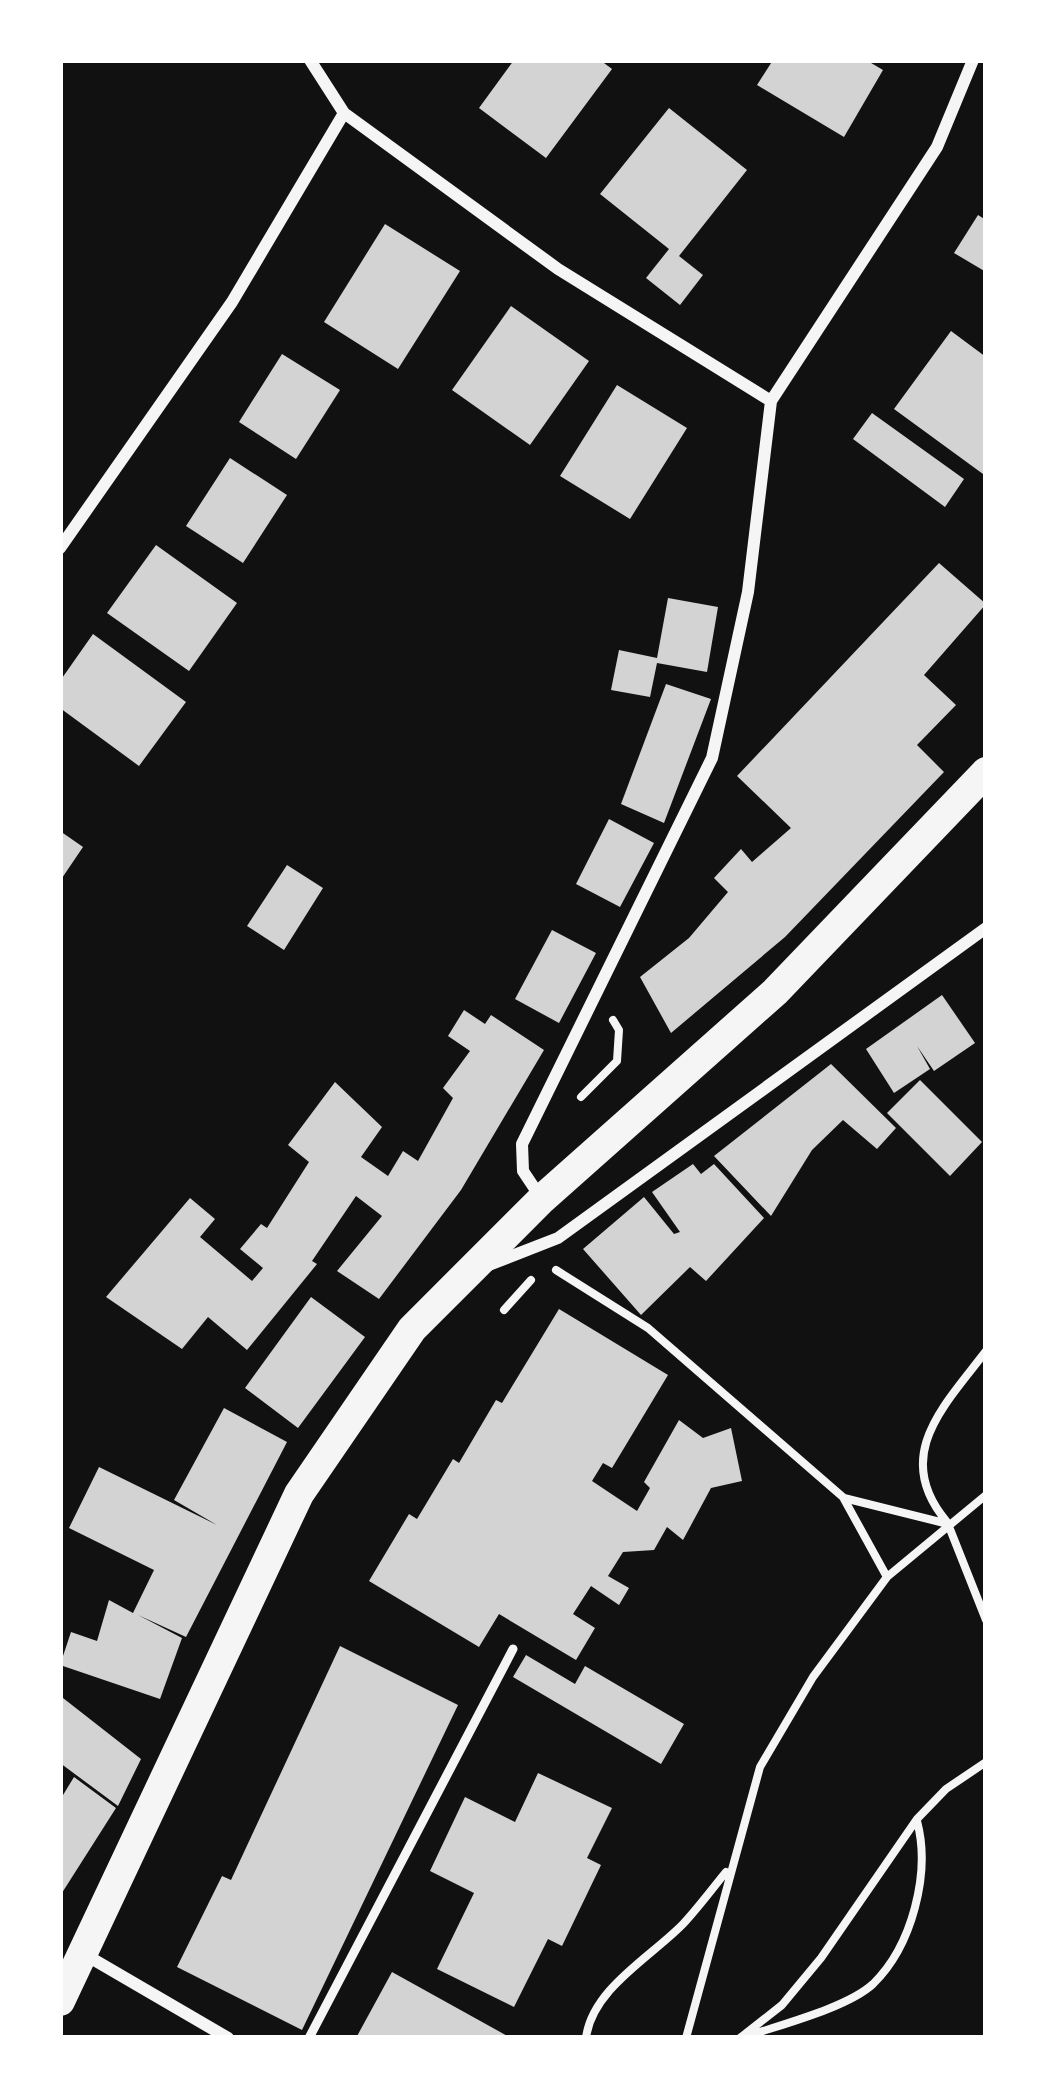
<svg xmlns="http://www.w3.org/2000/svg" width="1046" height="2098" font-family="Barlow,sans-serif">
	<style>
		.building { fill: #d3d3d3 }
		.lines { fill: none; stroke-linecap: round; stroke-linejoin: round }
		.path { stroke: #f5f5f5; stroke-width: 8 }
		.service { stroke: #f5f5f5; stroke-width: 9 }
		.minor { stroke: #f5f5f5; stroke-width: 12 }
		.primary { stroke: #f5f5f5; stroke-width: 30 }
	</style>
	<rect width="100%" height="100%" fill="#111"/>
	<path class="building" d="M 514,60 L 600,60 L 612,69 L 546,158 L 479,108 Z
		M 773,60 L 866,60 L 883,70 L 844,137 L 757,85 Z
		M 669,108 L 747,170 L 679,256 L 703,275 L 680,305 L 646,278 L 669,249 L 600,194 Z
		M 978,215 L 986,220 L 986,272 L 954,253 Z
		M 385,224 L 460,271 L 398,369 L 324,322 Z
		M 511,306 L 589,361 L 530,445 L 452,390 Z
		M 951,331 L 986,357 L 983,474 L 894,409 Z
		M 282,354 L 340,390 L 296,459 L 239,422 Z
		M 617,385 L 687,428 L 630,519 L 560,476 Z
		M 872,413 L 964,479 L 945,507 L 853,439 Z
		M 230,458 L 287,495 L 243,563 L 186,526 Z
		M 156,545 L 237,603 L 189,671 L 107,613 Z
		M 939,563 L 986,604 L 924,675 L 956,705 L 917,745 L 944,772 L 785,937 L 671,1033 L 640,977 L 689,938 L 728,892 L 714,878 L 741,849 L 752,862 L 791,828 L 737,776 Z
		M 668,598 L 718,607 L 707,672 L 657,663 L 650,697 L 611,690 L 619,650 L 657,658 Z
		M 93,634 L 186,702 L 139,766 L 60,708 L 60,681 Z
		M 666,684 L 711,699 L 664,823 L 621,804 Z
		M 609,819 L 654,843 L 620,907 L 576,884 Z
		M 60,831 L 83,847 L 60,881 Z
		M 287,865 L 323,888 L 284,950 L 247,926 Z
		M 552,930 L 596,953 L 559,1023 L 515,999 Z
		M 942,995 L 975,1043 L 934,1071 L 917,1046 L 930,1069 L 894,1093 L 866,1049 Z
		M 464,1010 L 485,1024 L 491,1015 L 544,1050 L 461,1190 L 379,1299 L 337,1271 L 382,1216 L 356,1196 L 312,1261 L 317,1264 L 247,1350 L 208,1317 L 182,1349 L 106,1297 L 190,1198 L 215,1219 L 200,1237 L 252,1281 L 263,1268 L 240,1249 L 261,1224 L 267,1228 L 309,1162 L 288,1145 L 335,1082 L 382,1127 L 361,1157 L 388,1176 L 403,1151 L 418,1161 L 453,1098 L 443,1088 L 470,1051 L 448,1036 Z
		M 831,1064 L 896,1128 L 877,1149 L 843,1120 L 812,1150 L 771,1216 L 714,1156 Z
		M 920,1080 L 982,1142 L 950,1176 L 887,1113 Z
		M 693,1164 L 701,1174 L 714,1164 L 764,1218 L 706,1281 L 690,1267 L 641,1315 L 583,1249 L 644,1197 L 674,1234 L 680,1232 L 652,1192 Z
		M 311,1297 L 365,1337 L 298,1428 L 245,1388 Z
		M 559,1309 L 668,1375 L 612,1468 L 603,1463 L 592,1481 L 637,1511 L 650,1488 L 644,1482 L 679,1420 L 703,1438 L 731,1428 L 742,1481 L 711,1488 L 683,1540 L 667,1527 L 654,1550 L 623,1552 L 608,1576 L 629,1588 L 619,1605 L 591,1586 L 573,1614 L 595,1628 L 576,1660 L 499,1614 L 479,1647 L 369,1581 L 409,1514 L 417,1519 L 453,1459 L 459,1463 L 496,1400 L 502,1403 Z
		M 224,1408 L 287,1442 L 186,1637 L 138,1615 L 182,1638 L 160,1699 L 60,1665 L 71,1632 L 97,1641 L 109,1600 L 133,1613 L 154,1570 L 69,1528 L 99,1467 L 217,1525 L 174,1500 Z
		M 340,1646 L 458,1705 L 302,2030 L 177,1967 L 222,1876 L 231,1880 Z
		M 526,1655 L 575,1684 L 585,1666 L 684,1724 L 661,1764 L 513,1677 Z
		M 63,1698 L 141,1759 L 118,1806 L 60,1763 Z
		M 538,1773 L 612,1808 L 587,1858 L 601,1865 L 562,1946 L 548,1939 L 514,2007 L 437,1969 L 474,1893 L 430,1871 L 465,1797 L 515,1822 Z
		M 74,1777 L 116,1808 L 60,1896 L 60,1800 Z
		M 392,1972 L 511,2038 L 356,2038 Z"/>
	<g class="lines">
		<path class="path" d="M 581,1097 L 617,1061 L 619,1030 L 613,1020
			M 556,1270 L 648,1328 L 844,1498 L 948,1524 L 986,1620
			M 504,1310 L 531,1280
			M 844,1499 L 887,1577
			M 947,1522 C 891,1456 944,1406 986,1351
			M 745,2037 C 779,2025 847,2008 873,1984 C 912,1946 931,1873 917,1821
			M 586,2038 C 592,1989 651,1957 683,1924 C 698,1908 712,1889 726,1872
			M 686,2038 L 760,1767 L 813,1677 L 887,1577 L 986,1495
			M 740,2038 L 782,2005 L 821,1958 L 917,1819 L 946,1789 L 986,1762"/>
		<path class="service" d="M 309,2038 L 513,1649"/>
		<path class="minor" d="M 310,60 L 344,113 L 558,269 L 771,401
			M 60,548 L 232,302 L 344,113
			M 541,1198 L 523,1171 L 522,1144 L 712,758 L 748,592 L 771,401 L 937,147 L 973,60
			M 489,1265 L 558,1238 L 986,928
			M 84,1954 L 228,2038"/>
		<path class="primary" d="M 60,2001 L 299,1494 L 412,1329 L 542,1199 L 775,992 L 986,772"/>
	</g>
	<rect width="1046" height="2098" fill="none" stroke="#ffffff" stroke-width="126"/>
</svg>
